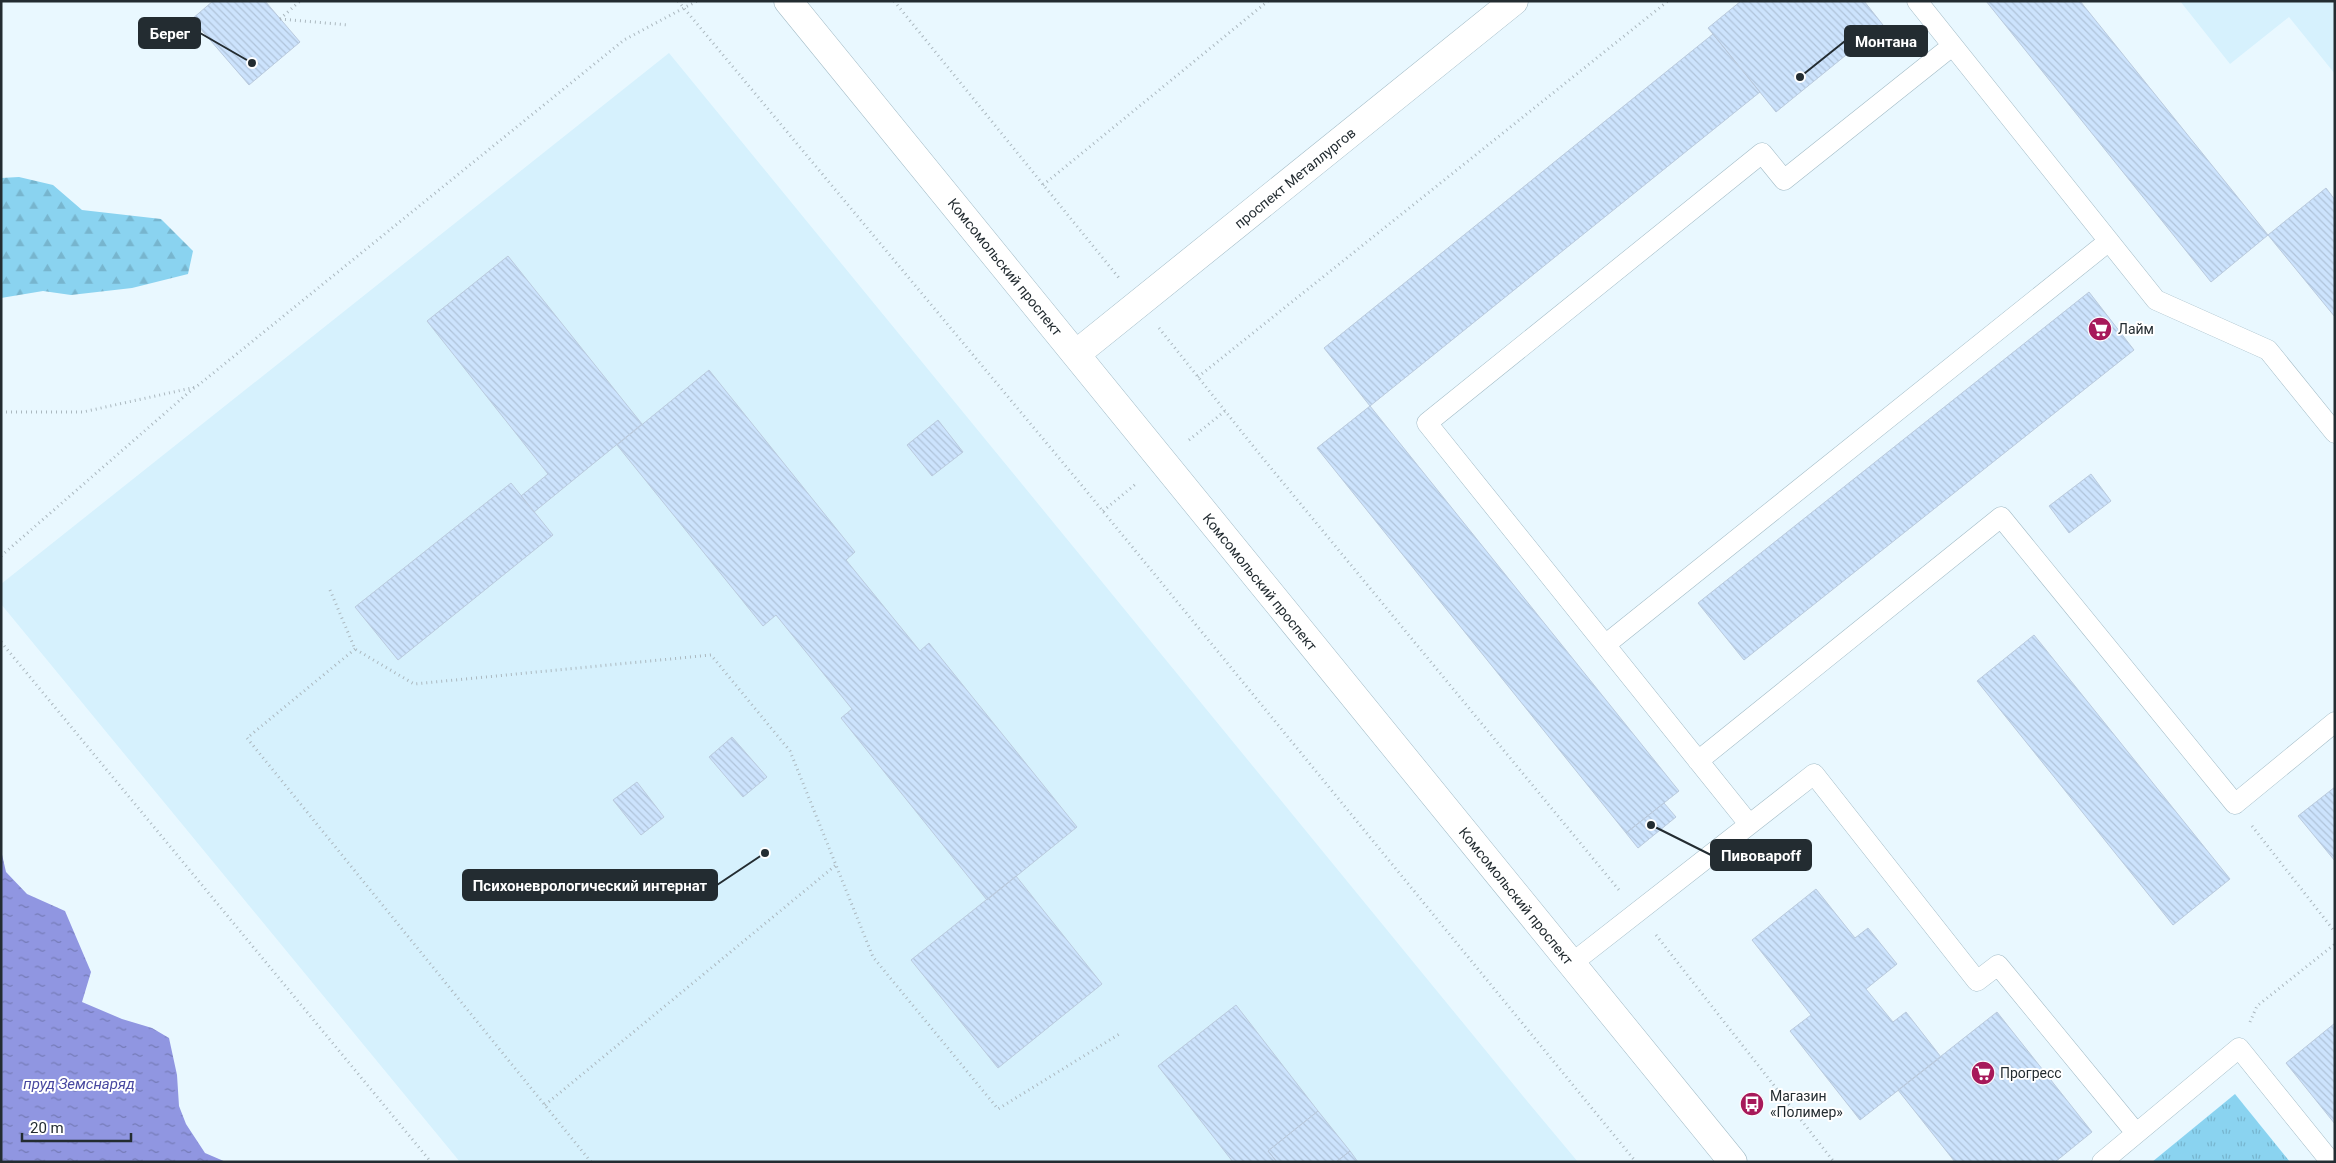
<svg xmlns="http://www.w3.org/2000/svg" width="2336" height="1163" font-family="Roboto,sans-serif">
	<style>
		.built { fill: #d6f1fd }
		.forest { fill: url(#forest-firs) }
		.park { fill: url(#park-tufts) }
		.water { fill: url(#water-ripples) }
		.building { fill: url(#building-back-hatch); stroke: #bacadd }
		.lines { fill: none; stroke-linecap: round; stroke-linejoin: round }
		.lane-casing { stroke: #a2bbc6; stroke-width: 21 }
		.secondary-casing { stroke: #a2bbc6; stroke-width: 29 }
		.path { stroke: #abb8bf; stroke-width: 3; stroke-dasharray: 1 4; stroke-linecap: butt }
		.lane { stroke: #fff; stroke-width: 20 }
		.secondary { stroke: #fff; stroke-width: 28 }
		.labels { text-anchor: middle; stroke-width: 4; stroke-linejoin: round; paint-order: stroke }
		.street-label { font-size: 14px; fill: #232c31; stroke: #fff }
		.poi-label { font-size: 14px; fill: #232c31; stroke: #fff; text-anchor: start }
		.water-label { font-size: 15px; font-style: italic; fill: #4848a0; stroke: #fff }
		.leader { fill: none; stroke: #232c31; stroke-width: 2 }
		.callout-dot { fill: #232c31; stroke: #fff; stroke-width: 2 }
		.callout { fill: #232c31; stroke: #232c31; stroke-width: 2 }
		.callout-label { font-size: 15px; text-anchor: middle; font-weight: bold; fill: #fff }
	</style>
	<defs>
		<pattern id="forest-firs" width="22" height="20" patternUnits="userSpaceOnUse" patternTransform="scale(1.25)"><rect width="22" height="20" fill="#8ad3f0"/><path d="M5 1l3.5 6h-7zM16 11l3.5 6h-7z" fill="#77b5ce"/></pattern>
		<pattern id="park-tufts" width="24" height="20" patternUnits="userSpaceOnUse" patternTransform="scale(1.25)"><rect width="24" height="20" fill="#8ad3f0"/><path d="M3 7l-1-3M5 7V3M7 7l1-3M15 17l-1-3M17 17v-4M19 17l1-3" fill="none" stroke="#77b5ce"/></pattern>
		<pattern id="water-ripples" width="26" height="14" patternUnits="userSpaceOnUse" patternTransform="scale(1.25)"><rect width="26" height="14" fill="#9096e1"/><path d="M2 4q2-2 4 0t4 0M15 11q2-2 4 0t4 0" fill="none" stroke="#757bb7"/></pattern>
		<pattern id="building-back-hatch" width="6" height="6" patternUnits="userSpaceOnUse" patternTransform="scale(1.25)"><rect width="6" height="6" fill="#cce3fd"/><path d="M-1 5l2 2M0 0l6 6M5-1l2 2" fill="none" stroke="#afc3d9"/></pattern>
	</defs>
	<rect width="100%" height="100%" fill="#e9f8ff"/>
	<path class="built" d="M 2180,1 L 2335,1 L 2335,74 L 2289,17 L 2230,64 Z
		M 669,53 L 1527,1101 L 1578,1162 L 460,1162 L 1,604 L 1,584 Z"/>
	<path class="forest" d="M 19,177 L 53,185 L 82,210 L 161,219 L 193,251 L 188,274 L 132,288 L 71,295 L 43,291 L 1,298 L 1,178 Z"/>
	<path class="park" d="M 2235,1094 L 2290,1162 L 2152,1162 Z"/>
	<path class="water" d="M 1,850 L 6,872 L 27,894 L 65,911 L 91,972 L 82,1002 L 122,1019 L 152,1028 L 169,1038 L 177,1075 L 179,1106 L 186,1124 L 205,1153 L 226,1162 L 1,1162 Z"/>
	<path class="building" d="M 213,1 L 265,1 L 300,42 L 249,85 L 192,19 Z
		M 1741,1 L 1864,1 L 1883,25 L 1776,112 L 1708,28 Z
		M 1986,1 L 2080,1 L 2268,235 L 2211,282 Z
		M 1713,34 L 1760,92 L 1370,406 L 1324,348 Z
		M 2326,188 L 2335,200 L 2335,317 L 2268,235 Z
		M 508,256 L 642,424 L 534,512 L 521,496 L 548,474 L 427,321 Z
		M 2089,292 L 2134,350 L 1744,660 L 1698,603 Z
		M 709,370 L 855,552 L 846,560 L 920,651 L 929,643 L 1077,827 L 987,900 L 841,718 L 852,709 L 776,615 L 763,626 L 617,445 Z
		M 1370,406 L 1679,791 L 1626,833 L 1317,448 Z
		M 938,420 L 963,452 L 932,476 L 907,445 Z
		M 2091,474 L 2111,501 L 2069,533 L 2049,506 Z
		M 511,483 L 553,535 L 398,660 L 355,607 Z
		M 2034,635 L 2230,879 L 2173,925 L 1977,681 Z
		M 732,737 L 767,777 L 743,797 L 709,757 Z
		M 637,782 L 664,817 L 641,835 L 613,800 Z
		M 2335,787 L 2335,861 L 2298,816 Z
		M 1664,803 L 1676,817 L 1638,848 L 1626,833 Z
		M 1016,876 L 1102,984 L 998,1068 L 911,960 Z
		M 1816,889 L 1855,938 L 1868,928 L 1897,964 L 1866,989 L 1893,1022 L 1906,1012 L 1941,1057 L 1860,1120 L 1790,1031 L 1811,1015 L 1752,940 Z
		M 1236,1005 L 1318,1111 L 1268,1151 L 1277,1162 L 1233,1162 L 1158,1066 Z
		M 1997,1012 L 2092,1132 L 2055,1162 L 1955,1162 L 1898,1090 Z
		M 2335,1023 L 2335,1124 L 2286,1063 Z
		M 1318,1111 L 1350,1151 L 1336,1162 L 1277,1162 L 1268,1151 Z
		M 1350,1151 L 1358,1162 L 1336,1162 Z"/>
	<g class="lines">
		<g class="lane-casing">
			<path id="lane" d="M 1917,1 L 2156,300 L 2268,350 L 2335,433
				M 1605,645 L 2109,241
				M 1698,761 L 2001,517 L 2235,804 L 2335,722
				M 1749,824 L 1427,423 L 1762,153 L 1784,180 L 1952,46
				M 1571,964 L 1814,774 L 1977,981 L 1998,965 L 2136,1133
				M 2102,1162 L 2239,1048 L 2331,1162"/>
		</g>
		<g class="secondary-casing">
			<path id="secondary" d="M 788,1 L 1733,1162
				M 1076,354 L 1514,1"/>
		</g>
		<path class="path" d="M 678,1 L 1079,482 L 1636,1162
			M 894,1 L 1119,278
			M 280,19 L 349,25
			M 280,19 L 300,1
			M 1043,185 L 1268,1
			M 1159,328 L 1261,456 L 1619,890
			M 1198,377 L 1668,1
			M 1,412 L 83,412 L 196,387 L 624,40 L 697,1
			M 1189,440 L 1225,411
			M 1103,511 L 1137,483
			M 1,556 L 195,387
			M 330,590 L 355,649 L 414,684 L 711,655 L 790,751 L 873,957 L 998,1109 L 1121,1033
			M 1,642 L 431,1162
			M 355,649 L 247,738 L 591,1162
			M 2252,826 L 2335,932
			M 1656,935 L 1834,1162
			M 2250,1022 L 2257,1006 L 2335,944
			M 545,1105 L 836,865"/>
		<use href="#lane" class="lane"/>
		<use href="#secondary" class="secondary"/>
	</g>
	<defs>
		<g id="supermarket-disc" transform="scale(1.25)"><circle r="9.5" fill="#a7195a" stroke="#fff"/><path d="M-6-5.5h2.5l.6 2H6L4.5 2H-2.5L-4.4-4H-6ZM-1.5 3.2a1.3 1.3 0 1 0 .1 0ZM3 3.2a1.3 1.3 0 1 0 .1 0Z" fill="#fff"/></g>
		<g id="bus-disc" transform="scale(1.25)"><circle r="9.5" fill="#a7195a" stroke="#fff"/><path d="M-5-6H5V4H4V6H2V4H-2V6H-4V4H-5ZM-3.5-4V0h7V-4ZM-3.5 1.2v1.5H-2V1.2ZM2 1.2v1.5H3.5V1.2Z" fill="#fff"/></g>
	</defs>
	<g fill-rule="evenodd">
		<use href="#supermarket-disc" x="2100" y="329"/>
		<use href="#supermarket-disc" x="1983" y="1073"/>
		<use href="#bus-disc" x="1752" y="1104"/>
	</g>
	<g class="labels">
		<g class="street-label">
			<text transform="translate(1295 178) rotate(-39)" y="5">проспект Металлургов</text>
			<text transform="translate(1005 267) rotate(51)" y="5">Комсомольский проспект</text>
			<text transform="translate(1260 582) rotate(51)" y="5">Комсомольский проспект</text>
			<text transform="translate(1516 896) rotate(51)" y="5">Комсомольский проспект</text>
		</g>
		<g class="poi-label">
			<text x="2118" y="334">Лайм</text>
			<text x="2000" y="1078">Прогресс</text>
			<text x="1770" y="1101">Магазин<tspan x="1770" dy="16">«Полимер»</tspan></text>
		</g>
		<g class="water-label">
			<text x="79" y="1089">пруд Земснаряд</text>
		</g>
	</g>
	<path class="leader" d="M252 63L200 33M1800 77L1845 41M1651 825L1711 855M765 853L717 885"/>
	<g class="callout-dot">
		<circle cx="252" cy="63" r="5"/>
		<circle cx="1800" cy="77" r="5"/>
		<circle cx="1651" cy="825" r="5"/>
		<circle cx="765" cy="853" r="5"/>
	</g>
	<g class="callout">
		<rect x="139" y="18" width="61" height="30" rx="5"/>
		<rect x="1845" y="26" width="82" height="30" rx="5"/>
		<rect x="1711" y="840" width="100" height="30" rx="5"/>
		<rect x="463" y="870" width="254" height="30" rx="5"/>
	</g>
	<g class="callout-label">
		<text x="170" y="39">Берег</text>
		<text x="1886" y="47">Монтана</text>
		<text x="1761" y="861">Пивовароff</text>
		<text x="590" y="891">Психоневрологический интернат</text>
	</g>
	<rect width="2336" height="1163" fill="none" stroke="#232c31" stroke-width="5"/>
	<path d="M22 1133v8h109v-8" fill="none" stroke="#232c31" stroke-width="2.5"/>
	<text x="30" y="1133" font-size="15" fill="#232c31" stroke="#ffffff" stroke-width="4" paint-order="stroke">20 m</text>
</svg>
